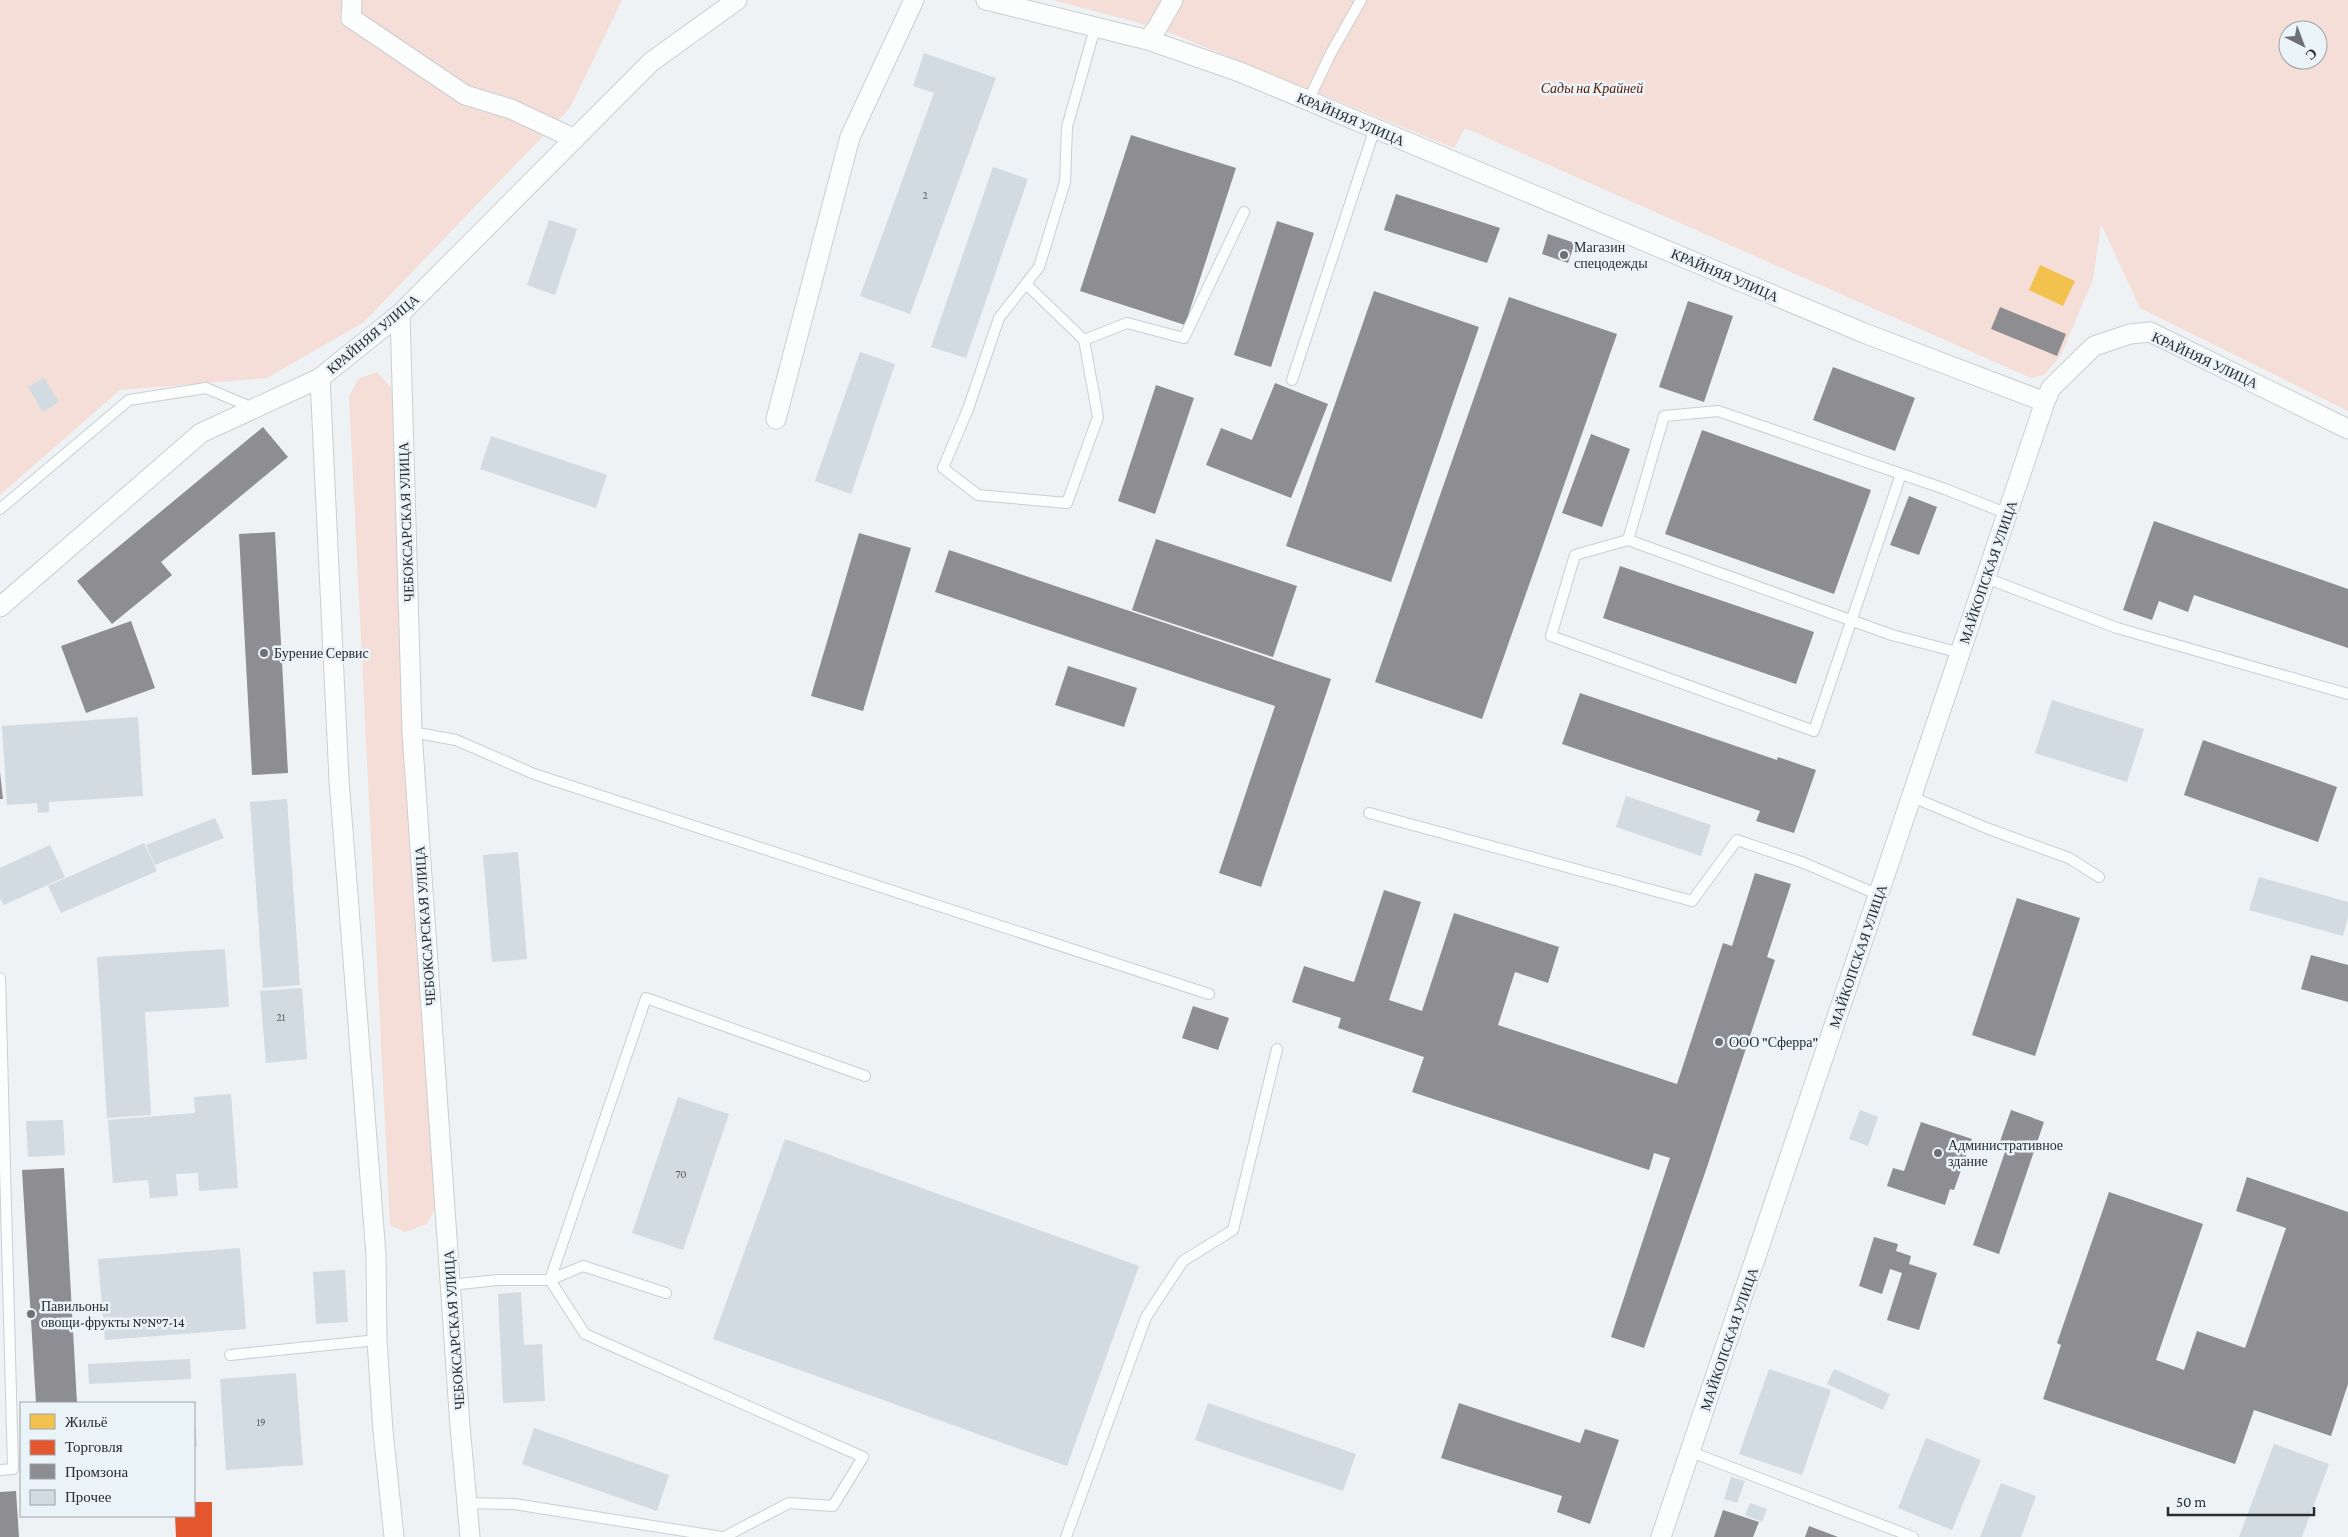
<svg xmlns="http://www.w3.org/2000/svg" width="2348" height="1537" font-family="'Crimson Pro',serif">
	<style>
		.green { fill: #f5ded7; fill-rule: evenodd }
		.homes { fill: #f2c14e }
		.shops { fill: #e4572e }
		.industry { fill: #8d8d92 }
		.building { fill: #d1dbe1 }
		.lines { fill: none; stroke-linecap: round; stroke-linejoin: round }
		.lane-casing { stroke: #cbced0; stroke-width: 12 }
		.street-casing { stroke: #cbced0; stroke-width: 21 }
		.lane { stroke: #fcfdfd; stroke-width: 10 }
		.street { stroke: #fcfdfd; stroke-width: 19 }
		.poi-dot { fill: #6e7173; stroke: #eaf3f8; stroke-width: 2 }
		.labels { text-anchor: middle; stroke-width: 5; stroke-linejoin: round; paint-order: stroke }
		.number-label { font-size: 11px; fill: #565a5e }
		.park-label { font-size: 14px; font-style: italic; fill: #571700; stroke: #eaf3f8 }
		.street-label { font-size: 14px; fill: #292c2e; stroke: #eaf3f8 }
		.poi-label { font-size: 14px; fill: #292c2e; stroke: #eaf3f8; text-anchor: start }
	</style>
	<rect width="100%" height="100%" fill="#eef2f4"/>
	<path class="green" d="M 0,0 L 622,0 L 570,108 L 364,322 L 267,378 L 120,390 L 0,495 Z
		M 1053,0 L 2348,0 L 2348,411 L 2140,308 L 2101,224 L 2093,279 L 2061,355 L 2044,375 L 2031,378 L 1465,128 L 1454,148 L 1158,28 ZM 2288,30 L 2318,30 L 2318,60 L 2288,60 Z
		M 377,372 L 395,392 L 435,1209 L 427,1224 L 405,1232 L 390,1225 L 349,397 L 358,379 Z"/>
	<path class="homes" d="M 2040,265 L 2075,281 L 2063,306 L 2029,290 Z"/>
	<path class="shops" d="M 194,1502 L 212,1502 L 212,1537 L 176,1537 L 175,1516 L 194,1516 Z"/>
	<path class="industry" d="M 1131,135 L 1236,168 L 1185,325 L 1080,291 Z
		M 1396,194 L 1500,228 L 1487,263 L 1384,230 Z
		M 1277,221 L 1314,233 L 1271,367 L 1234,355 Z
		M 1548,234 L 1575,243 L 1568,263 L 1542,254 Z
		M 1374,291 L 1479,327 L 1391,582 L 1286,546 Z
		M 1509,297 L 1617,334 L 1482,719 L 1375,682 Z
		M 1688,301 L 1733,316 L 1704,402 L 1659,387 Z
		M 2000,307 L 2066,334 L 2057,356 L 1991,329 Z
		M 1833,367 L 1915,398 L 1895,451 L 1813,420 Z
		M 1275,383 L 1328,404 L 1291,498 L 1206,465 L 1221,428 L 1252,440 Z
		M 1156,385 L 1194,398 L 1155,514 L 1118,501 Z
		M 263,427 L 288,457 L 161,562 L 172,575 L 112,624 L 77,581 Z
		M 1702,430 L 1871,490 L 1834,594 L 1665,534 Z
		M 1591,434 L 1630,449 L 1602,527 L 1562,513 Z
		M 1909,496 L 1937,507 L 1919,555 L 1890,545 Z
		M 2154,521 L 2348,589 L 2348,648 L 2194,595 L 2188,612 L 2159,601 L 2152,620 L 2123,610 Z
		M 275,532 L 288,773 L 252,775 L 239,534 Z
		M 859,533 L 911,548 L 863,711 L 811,696 Z
		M 1156,539 L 1297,586 L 1273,657 L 1132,610 Z
		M 949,550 L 1331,679 L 1261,887 L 1219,873 L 1275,706 L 935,592 Z
		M 1620,566 L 1814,632 L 1796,684 L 1603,618 Z
		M 131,621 L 155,688 L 86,713 L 61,646 Z
		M 1068,666 L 1137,688 L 1124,727 L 1055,705 Z
		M 1580,693 L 1777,760 L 1778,757 L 1816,770 L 1794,833 L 1756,821 L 1760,811 L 1562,744 Z
		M 2203,740 L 2337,787 L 2318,842 L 2184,795 Z
		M 0,772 L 3,799 L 0,799 Z
		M 1755,873 L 1791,884 L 1767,957 L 1775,960 L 1706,1170 L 1644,1348 L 1611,1337 L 1670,1158 L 1654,1153 L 1649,1170 L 1412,1092 L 1424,1057 L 1338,1028 L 1341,1018 L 1292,1002 L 1304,966 L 1354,982 L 1384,890 L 1421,902 L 1389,1000 L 1422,1011 L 1454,913 L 1559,947 L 1548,983 L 1515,972 L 1498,1025 L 1677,1084 L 1723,943 L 1732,946 Z
		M 2017,898 L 2080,918 L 2035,1056 L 1972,1035 Z
		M 2311,955 L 2348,965 L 2348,1002 L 2301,989 Z
		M 1193,1006 L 1229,1018 L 1218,1050 L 1182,1038 Z
		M 2011,1110 L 2044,1122 L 1999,1254 L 1973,1245 L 2005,1152 L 1997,1150 Z
		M 1921,1122 L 1972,1139 L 1954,1190 L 1950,1189 L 1945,1205 L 1887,1186 L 1893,1168 L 1904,1171 Z
		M 64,1168 L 77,1403 L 36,1403 L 22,1170 Z
		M 2247,1177 L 2348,1212 L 2348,1384 L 2331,1436 L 2254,1410 L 2235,1464 L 2043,1399 L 2061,1345 L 2057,1343 L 2109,1192 L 2203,1224 L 2156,1360 L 2184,1370 L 2197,1331 L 2245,1348 L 2286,1228 L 2236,1211 Z
		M 1874,1237 L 1898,1244 L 1896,1251 L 1911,1256 L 1909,1264 L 1937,1273 L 1919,1330 L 1887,1320 L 1902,1273 L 1890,1269 L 1882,1294 L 1859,1286 Z
		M 1459,1403 L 1580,1443 L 1585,1429 L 1619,1440 L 1590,1524 L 1557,1512 L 1562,1496 L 1441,1458 Z
		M 16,1491 L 19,1537 L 0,1537 L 0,1492 Z
		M 1723,1510 L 1759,1522 L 1753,1537 L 1714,1537 Z
		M 1809,1526 L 1838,1537 L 1805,1537 Z"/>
	<path class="building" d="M 924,53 L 996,78 L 910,314 L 860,296 L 934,93 L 913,86 Z
		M 993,167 L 1028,179 L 966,358 L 931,347 Z
		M 549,220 L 577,229 L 555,295 L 527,285 Z
		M 860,352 L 895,364 L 851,494 L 815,481 Z
		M 44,378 L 59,402 L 43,412 L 28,387 Z
		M 491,436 L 607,475 L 596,508 L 480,469 Z
		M 2052,700 L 2144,729 L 2127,782 L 2035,753 Z
		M 138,717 L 143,796 L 49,802 L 49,812 L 38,813 L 37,803 L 7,805 L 2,726 Z
		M 1626,796 L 1711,825 L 1701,856 L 1616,827 Z
		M 287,799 L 300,985 L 263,988 L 250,802 Z
		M 215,818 L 224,838 L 155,865 L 146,845 Z
		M 144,843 L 157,871 L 61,913 L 48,886 Z
		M 50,845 L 65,877 L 4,905 L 0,898 L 0,868 Z
		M 518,852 L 527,959 L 492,962 L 483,855 Z
		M 2259,877 L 2348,902 L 2348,917 L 2343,936 L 2249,910 Z
		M 225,949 L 229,1007 L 145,1012 L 151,1115 L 107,1118 L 97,957 Z
		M 302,988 L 307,1059 L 266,1063 L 260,991 Z
		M 231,1094 L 238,1188 L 199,1191 L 198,1173 L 176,1174 L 178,1196 L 150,1198 L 148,1180 L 113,1183 L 108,1120 L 195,1113 L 194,1097 Z
		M 678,1097 L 729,1114 L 683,1250 L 632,1233 Z
		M 1860,1110 L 1878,1117 L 1868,1146 L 1849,1139 Z
		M 63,1120 L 65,1155 L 28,1157 L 26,1121 Z
		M 785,1139 L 1139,1266 L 1067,1466 L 713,1339 Z
		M 240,1248 L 246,1329 L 105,1340 L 98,1259 Z
		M 345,1270 L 348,1322 L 316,1324 L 313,1272 Z
		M 521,1292 L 524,1345 L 542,1344 L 545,1401 L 503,1403 L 498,1294 Z
		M 190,1359 L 191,1379 L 89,1384 L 88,1364 Z
		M 1769,1369 L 1831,1390 L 1802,1475 L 1739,1454 Z
		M 1834,1369 L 1890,1394 L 1883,1410 L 1827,1384 Z
		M 296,1373 L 303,1465 L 226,1470 L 220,1379 Z
		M 1208,1403 L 1356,1454 L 1343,1491 L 1195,1440 Z
		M 194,1416 L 197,1446 L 194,1446 Z
		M 534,1428 L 669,1475 L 657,1511 L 522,1464 Z
		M 1926,1438 L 1981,1460 L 1952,1530 L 1898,1508 Z
		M 2274,1444 L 2329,1464 L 2302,1537 L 2239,1537 Z
		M 1731,1477 L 1745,1481 L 1737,1503 L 1724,1499 Z
		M 2001,1483 L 2036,1496 L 2021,1537 L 1980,1537 Z
		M 1750,1503 L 1767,1509 L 1762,1522 L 1745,1515 Z"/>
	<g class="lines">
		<g class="lane-casing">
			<path id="lane" d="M 1095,28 L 1067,127 L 1065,182 L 1039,267 L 999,318 L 968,409 L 943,468 L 978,495 L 1067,503 L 1098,417 L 1084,340 L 1127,323 L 1184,338 L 1244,212
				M 1308,101 L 1331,53 L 1361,0
				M 1026,284 L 1084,340
				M 1292,380 L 1375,128
				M 1901,474 L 1814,731 L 1551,636 L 1575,555 L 1628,540 L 1892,635 L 1961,653
				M 0,509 L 129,400 L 206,388 L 253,408
				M 1628,540 L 1664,416 L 1718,411 L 1945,489 L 2008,514
				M 1986,578 L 2117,628 L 2348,694
				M 412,732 L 456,740 L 534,774 L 1209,994
				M 1912,797 L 1989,829 L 2069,858 L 2099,877
				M 1369,813 L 1692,901 L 1737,840 L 1804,863 L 1879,895
				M 0,978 L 13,1469 L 0,1470
				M 450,1285 L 498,1280 L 550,1280 L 583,1266 L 666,1293
				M 230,1355 L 377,1340
				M 1691,1452 L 1913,1537
				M 467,1503 L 514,1504 L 722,1537
				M 724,1537 L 789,1503 L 833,1506 L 863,1457 L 585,1334 L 550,1280 L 646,998 L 865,1076
				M 1066,1537 L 1146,1317 L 1183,1261 L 1233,1230 L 1277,1049"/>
		</g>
		<g class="street-casing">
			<path id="street" d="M 352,0 L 351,18 L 465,95 L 511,109 L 575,139
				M 986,0 L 1148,40 L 1240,72 L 1864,333 L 2045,402 L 2051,388 L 2094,346 L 2130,334 L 2150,332 L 2348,429
				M 1148,40 L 1157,28 L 1173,0
				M 400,314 L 412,732 L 460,1426 L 470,1537
				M 320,378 L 339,780 L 376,1255 L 377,1340 L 383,1431 L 394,1537
				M 776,419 L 850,137 L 914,0
				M 0,607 L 201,433 L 320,378 L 400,314 L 651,62 L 737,0
				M 1661,1537 L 2045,402"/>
		</g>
		<use href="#lane" class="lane"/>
		<use href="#street" class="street"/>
	</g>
	<g class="poi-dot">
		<circle cx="1564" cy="255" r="5"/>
		<circle cx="264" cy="653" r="5"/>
		<circle cx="1719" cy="1042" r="5"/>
		<circle cx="1938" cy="1153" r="5"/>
		<circle cx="31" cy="1314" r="5"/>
	</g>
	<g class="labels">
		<g class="number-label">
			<text x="925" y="199">2</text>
			<text x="281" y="1021">21</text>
			<text x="681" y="1178">70</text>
			<text x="261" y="1426">19</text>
		</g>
		<g class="park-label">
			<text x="1592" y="93">Сады на Крайней</text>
		</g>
		<g class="street-label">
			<text transform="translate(1351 119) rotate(23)" y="5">КРАЙНЯЯ УЛИЦА</text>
			<text transform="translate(1725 275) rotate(23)" y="5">КРАЙНЯЯ УЛИЦА</text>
			<text transform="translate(373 334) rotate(-40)" y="5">КРАЙНЯЯ УЛИЦА</text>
			<text transform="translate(2205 360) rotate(25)" y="5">КРАЙНЯЯ УЛИЦА</text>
			<text transform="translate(406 522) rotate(-92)" y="5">ЧЕБОКСАРСКАЯ УЛИЦА</text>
			<text transform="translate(1988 572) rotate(-71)" y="5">МАЙКОПСКАЯ УЛИЦА</text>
			<text transform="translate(425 926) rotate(-94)" y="5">ЧЕБОКСАРСКАЯ УЛИЦА</text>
			<text transform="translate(1858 956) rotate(-71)" y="5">МАЙКОПСКАЯ УЛИЦА</text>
			<text transform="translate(454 1330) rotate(-94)" y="5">ЧЕБОКСАРСКАЯ УЛИЦА</text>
			<text transform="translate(1729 1339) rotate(-71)" y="5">МАЙКОПСКАЯ УЛИЦА</text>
		</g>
		<g class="poi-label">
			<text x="1574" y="252">Магазин<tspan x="1574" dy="16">спецодежды</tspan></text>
			<text x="274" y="658">Бурение Сервис</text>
			<text x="1729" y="1047">ООО "Сферра"</text>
			<text x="1948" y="1150">Административное<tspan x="1948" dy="16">здание</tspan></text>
			<text x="41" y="1311">Павильоны<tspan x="41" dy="16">овощи-фрукты №№7-14</tspan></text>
		</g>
	</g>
	<rect x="20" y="1402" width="175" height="115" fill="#eaf3f8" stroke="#9da3a7"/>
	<rect x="30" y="1414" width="25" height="15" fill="#f2c14e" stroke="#9da3a7"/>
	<text x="65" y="1427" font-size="15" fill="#292c2e">Жильё</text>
	<rect x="30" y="1440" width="25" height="15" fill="#e4572e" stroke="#9da3a7"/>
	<text x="65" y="1452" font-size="15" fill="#292c2e">Торговля</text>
	<rect x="30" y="1464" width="25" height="15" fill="#8d8d92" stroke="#9da3a7"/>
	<text x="65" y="1477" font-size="15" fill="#292c2e">Промзона</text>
	<rect x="30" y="1490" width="25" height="15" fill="#d1dbe1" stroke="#9da3a7"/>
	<text x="65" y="1502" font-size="15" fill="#292c2e">Прочее</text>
	<g transform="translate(2303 45) rotate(138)"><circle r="24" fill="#eaf3f8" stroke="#9da3a7"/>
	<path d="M0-4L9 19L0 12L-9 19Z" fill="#6e7173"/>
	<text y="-8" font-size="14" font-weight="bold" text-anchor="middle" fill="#292c2e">С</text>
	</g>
	<path d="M2168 1507v8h146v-8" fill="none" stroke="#292c2e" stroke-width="2.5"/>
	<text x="2176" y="1507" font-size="15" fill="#292c2e" stroke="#eaf3f8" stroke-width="4" paint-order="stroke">50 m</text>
</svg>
